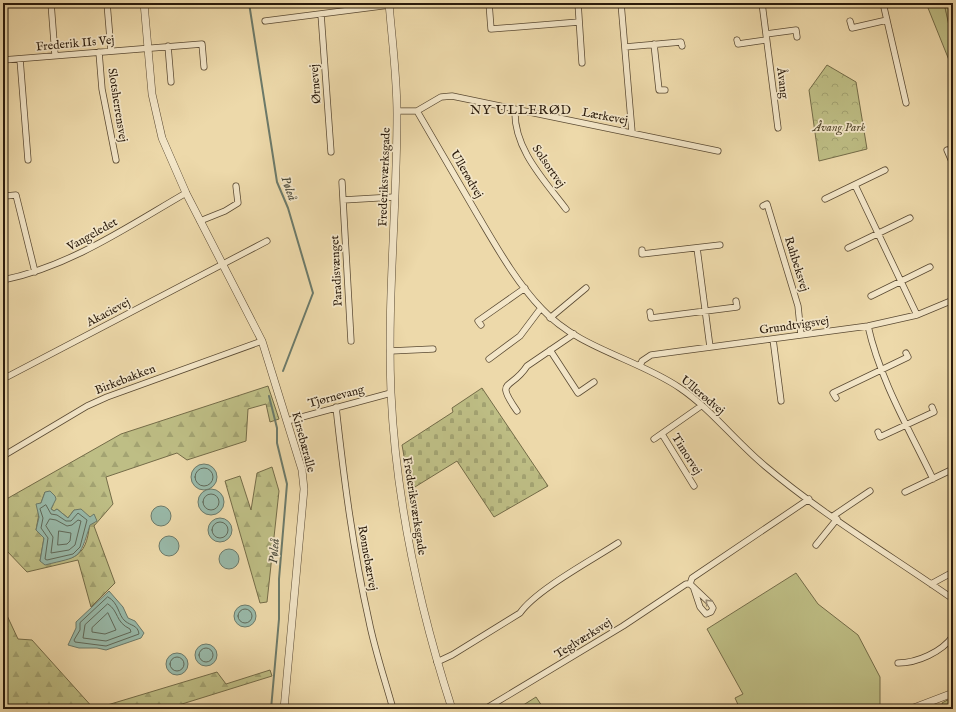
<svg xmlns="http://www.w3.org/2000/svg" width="956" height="712" font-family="'IM FELL English',serif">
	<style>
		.grass { fill: #bebe85; stroke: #746c48 }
		.forest { fill: url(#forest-firs); stroke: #746c48; fill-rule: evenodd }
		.cemetery { fill: url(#cemetery-stones); stroke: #746c48 }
		.park { fill: url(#park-crowns); stroke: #746c48 }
		.water { fill: #99baaa; stroke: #6c7a6a }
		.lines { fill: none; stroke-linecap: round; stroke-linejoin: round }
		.shore { stroke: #616a5a; stroke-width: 1 }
		.stream { stroke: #6c7a6a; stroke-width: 2 }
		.minor-casing { stroke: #5a4a33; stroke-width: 7 }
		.tertiary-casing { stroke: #5a4a33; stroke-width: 8 }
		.minor { stroke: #f3e6c8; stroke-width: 5.5 }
		.tertiary { stroke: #f3e6c8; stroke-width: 7 }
		.oneway { stroke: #988a73 }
		.labels { text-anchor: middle; stroke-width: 3.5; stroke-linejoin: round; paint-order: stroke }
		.street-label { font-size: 12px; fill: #291a0b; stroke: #f3e6c8 }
		.park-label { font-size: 12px; font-style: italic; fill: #564b30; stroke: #f3e6c8 }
		.neighbourhood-label { font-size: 13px; letter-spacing: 1px; fill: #291a0b; stroke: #f3e6c8 }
		.water-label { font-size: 13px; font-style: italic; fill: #4b4a3b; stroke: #f3e6c8 }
	</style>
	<defs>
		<pattern id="forest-firs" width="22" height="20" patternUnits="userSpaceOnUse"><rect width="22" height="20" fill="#bebe85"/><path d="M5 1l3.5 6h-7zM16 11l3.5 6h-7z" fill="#a3a372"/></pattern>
		<pattern id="cemetery-stones" width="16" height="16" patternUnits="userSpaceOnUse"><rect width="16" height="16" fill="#bebe85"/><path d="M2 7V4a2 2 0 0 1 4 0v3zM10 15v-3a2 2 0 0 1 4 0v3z" fill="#a3a372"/></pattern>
		<pattern id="park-crowns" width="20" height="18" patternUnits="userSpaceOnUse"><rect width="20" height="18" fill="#bebe85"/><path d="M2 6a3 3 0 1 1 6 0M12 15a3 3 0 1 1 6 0" fill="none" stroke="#a3a372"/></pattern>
	</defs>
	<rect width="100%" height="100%" fill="#edd9aa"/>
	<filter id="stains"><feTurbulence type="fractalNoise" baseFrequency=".005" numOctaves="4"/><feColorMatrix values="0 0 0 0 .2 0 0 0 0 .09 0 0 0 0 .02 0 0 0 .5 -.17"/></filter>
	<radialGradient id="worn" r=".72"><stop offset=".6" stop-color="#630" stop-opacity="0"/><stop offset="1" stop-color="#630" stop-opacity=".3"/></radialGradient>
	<path class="grass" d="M 926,3 L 944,3 L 953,39 L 953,70 Z
		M 796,573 L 818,604 L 858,635 L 880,677 L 880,707 L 875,709 L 740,709 L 735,698 L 743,694 L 707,629 Z
		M 536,697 L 544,709 L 517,709 Z
		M 953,697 L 953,709 L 932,709 L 943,706 L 942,703 Z"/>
	<path class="forest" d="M 944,3 L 953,3 L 953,39 L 951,35 Z
		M 268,386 L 279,419 L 270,422 L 266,404 L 248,409 L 246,441 L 187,460 L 177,453 L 106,477 L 113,504 L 94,526 L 115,583 L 91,607 L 78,560 L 27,572 L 6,550 L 3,551 L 3,501 L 121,434 ZM 45,492 L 53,505 L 51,509 L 54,511 L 57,509 L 68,518 L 74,510 L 90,517 C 88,557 77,561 40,561 L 44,538 L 36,530 L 41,503 Z
		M 272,467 L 279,491 L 267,602 L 260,603 L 225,481 L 240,476 L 251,510 L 257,473 Z
		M 3,607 L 18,639 L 32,640 L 94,709 L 3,709 Z
		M 270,670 L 272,676 L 166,709 L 94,709 L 217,672 L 226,684 Z"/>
	<path class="cemetery" d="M 482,388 L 548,486 L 494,517 L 457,461 L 410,490 L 402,445 L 453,412 L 452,408 Z"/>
	<path class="park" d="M 827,65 L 856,82 L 867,149 L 819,161 L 809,90 Z"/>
	<path class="water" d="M191 477a13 13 0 1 1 26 0a13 13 0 1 1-26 0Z
		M198 502a13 13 0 1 1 26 0a13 13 0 1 1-26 0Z
		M 50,491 L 55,496 L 56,499 L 51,509 L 54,511 L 57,509 L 68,518 L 74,510 L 81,509 L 90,517 L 94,514 L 97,521 L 90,525 C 79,561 80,556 45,565 L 40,561 L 44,538 L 36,530 L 39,517 L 36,504 L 41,503 L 45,492 Z
		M151 516a10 10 0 1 1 20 0a10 10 0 1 1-20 0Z
		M208 530a12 12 0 1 1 24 0a12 12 0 1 1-24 0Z
		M159 546a10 10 0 1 1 20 0a10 10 0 1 1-20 0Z
		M219 559a10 10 0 1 1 20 0a10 10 0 1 1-20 0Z
		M 109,591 L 123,607 L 128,618 L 135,621 L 144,633 L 141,638 L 106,650 L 97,648 L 79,648 L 68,645 L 76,628 L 76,622 Z
		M234 616a11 11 0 1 1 22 0a11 11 0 1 1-22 0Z
		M195 655a11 11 0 1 1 22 0a11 11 0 1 1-22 0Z
		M166 664a11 11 0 1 1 22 0a11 11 0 1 1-22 0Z"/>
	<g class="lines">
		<path class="shore" d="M195 477a9 9 0 1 1 18 0a9 9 0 1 1-18 0Z
			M203 502a8 8 0 1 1 16 0a8 8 0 1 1-16 0Z
			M 46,505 L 51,514 L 57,515 L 66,521 L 71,521 L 78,513 L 87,520 L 80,547 L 73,554 L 47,560 L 45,559 L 48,538 L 41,528 L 43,518 L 40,509 Z
			M 50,519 L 56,520 L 67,526 L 72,525 L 78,520 L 81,521 L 75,545 L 69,550 L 51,553 L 53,537 L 46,526 Z
			M212 530a8 8 0 1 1 16 0a8 8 0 1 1-16 0Z
			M 59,531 L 71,533 L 70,541 L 67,544 L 58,545 Z
			M 108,597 C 119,603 118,615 125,621 C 131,626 138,625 139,634 L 106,646 L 75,642 L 74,640 L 80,630 L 80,623 Z
			M 108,604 C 119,611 115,622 130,629 L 131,632 L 106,641 L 83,638 L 85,625 Z
			M238 616a7 7 0 1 1 14 0a7 7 0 1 1-14 0Z
			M 108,613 L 116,630 L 105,634 L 92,632 L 92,628 Z
			M199 655a7 7 0 1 1 14 0a7 7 0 1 1-14 0Z
			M170 664a7 7 0 1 1 14 0a7 7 0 1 1-14 0Z"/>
		<path class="stream" d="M 249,3 L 277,182 L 288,208 L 313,293 L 283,371
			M 269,396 L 277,428 L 277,443 L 287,484 L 279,579 L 279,619 L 271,709"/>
		<g class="minor-casing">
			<path id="minor" d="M 51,3 L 55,55
				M 107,3 L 111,51
				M 489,3 L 491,29 L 579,22
				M 578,3 L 582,63
				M 621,3 L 632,132
				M 762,3 L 778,128
				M 883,3 L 906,103
				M 321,14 L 331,152
				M 265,21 L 390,5
				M 850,21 L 852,28 L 887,20
				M 766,34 L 796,30 L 797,37
				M 737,40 L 738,44 L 766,40
				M 654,44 L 659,90 L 665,90
				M 168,46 L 171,82
				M 625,47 L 681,42 L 682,46
				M 99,52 L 102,89 L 116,160
				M 20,59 L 28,160
				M 3,60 L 202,44 L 204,67
				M 515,109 C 513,148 544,180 566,209
				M 397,111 L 417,111 L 441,97 L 452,96 L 718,151
				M 417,111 C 437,145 457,180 477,214 C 496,246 516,282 542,309 C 579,349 636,358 680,388 C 711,409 735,441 765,466 C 823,515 890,555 953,599
				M 947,150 L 953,164
				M 342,182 L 351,341
				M 855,185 L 917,315
				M 5,196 L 16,195 L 35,272
				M 825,199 L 885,170
				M 343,200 L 394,197
				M 763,206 L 767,204 L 798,306 L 801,335
				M 200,221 L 225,211 L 238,203 L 236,186
				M 697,248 L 710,347
				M 848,248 L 910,218
				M 642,250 L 642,254 L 720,245
				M 3,280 C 71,266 127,227 186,193
				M 871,296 L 930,267
				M 650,312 L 651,318 L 737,307 L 736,301
				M 550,318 L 586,288
				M 481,325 L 478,321 L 525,288
				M 868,326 C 880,380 909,429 933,479
				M 773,339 L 781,401
				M 550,350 L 578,393 L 594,382
				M 390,351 L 433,349
				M 489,359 L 520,336 L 541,308
				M 640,366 L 642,361 L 651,355 L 868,326 L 917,315 L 953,300
				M 3,379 L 267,241
				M 836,398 L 833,393 L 908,357 L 906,353
				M 336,407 C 344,479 353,550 369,621 C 375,651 385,680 393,709
				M 517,411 C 494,378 511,391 527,366 L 574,334
				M 287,421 L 391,393
				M 878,432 L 880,437 L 934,412 L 932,407
				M 662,434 L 694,486
				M 654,439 L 701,406
				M 3,456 L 87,406 L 107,397 L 262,341
				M 905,492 L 953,469
				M 833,516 L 870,491
				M 816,545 L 837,519
				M 690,584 L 692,578 L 809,499
				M 931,584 L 953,572
				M 437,662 L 452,655 L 520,613 C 536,590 592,560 618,543
				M 898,663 C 917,663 942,652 953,636
				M 485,709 L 623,626 L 686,584 L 690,584 L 710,603 L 713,608 L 711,612 L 706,614 L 700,607 L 694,589"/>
		</g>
		<g class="tertiary-casing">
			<path id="tertiary" d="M 144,3 L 152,94 L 162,138 L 186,193 L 262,341 L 302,470 L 304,489 L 284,709
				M 389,3 C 392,40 397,77 397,114 C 397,207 387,300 391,393 C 396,501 419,607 452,709
				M 911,709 L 953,693"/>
		</g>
		<use href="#minor" class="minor"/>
		<use href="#tertiary" class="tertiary"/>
	</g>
	<defs><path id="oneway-chevron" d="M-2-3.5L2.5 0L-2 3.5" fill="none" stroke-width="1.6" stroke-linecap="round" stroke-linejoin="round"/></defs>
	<use class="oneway" href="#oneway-chevron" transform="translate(708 602) rotate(-133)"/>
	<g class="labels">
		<g class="street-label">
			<text transform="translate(75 43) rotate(-5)" y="4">Frederik IIs Vej</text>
			<text transform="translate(783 83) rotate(83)" y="4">Åvang</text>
			<text transform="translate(315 84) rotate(-94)" y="4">Ørnevej</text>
			<text transform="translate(118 105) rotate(81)" y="4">Slotsherrensvej</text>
			<text transform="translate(605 116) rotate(11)" y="4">Lærkevej</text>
			<text transform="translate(549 166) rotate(56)" y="4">Solsortvej</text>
			<text transform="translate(467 174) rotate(60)" y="4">Ullerødvej</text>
			<text transform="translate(384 177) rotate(-88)" y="4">Frederiksværksgade</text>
			<text transform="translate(92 234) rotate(-29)" y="4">Vangeledet</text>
			<text transform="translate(797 264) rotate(73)" y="4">Rahbeksvej</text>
			<text transform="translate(336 271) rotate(-93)" y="4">Paradisvænget</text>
			<text transform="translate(108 312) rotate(-28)" y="4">Akacievej</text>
			<text transform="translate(794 325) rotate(-8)" y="4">Grundtvigsvej</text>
			<text transform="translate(125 379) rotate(-21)" y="4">Birkebakken</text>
			<text transform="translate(703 395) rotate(40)" y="4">Ullerødvej</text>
			<text transform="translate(336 396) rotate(-15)" y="4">Tjørnevang</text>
			<text transform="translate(304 442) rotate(75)" y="4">Kirsebæralle</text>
			<text transform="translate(687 454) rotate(58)" y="4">Timorvej</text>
			<text transform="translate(415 506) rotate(81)" y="4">Frederiksværksgade</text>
			<text transform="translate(368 558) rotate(80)" y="4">Rønnebærvej</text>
			<text transform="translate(583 638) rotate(-32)" y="4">Teglværksvej</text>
		</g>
		<g class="park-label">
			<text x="839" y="131">Åvang Park</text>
		</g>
		<g class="neighbourhood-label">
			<text x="521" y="114">NY ULLERØD</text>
		</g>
		<g class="water-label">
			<text transform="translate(290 188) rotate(71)" y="5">Pøleå</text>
			<text transform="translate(273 551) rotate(-86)" y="5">Pøleå</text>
		</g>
	</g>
	<rect width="956" height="712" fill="none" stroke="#edd9aa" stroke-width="16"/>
	<rect x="4" y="4" width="948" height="704" fill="none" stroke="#291a0b" stroke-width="2"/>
	<rect x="8" y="8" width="940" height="696" fill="none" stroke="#291a0b"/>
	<rect width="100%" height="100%" filter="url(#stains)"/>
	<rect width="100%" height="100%" fill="url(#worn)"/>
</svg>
